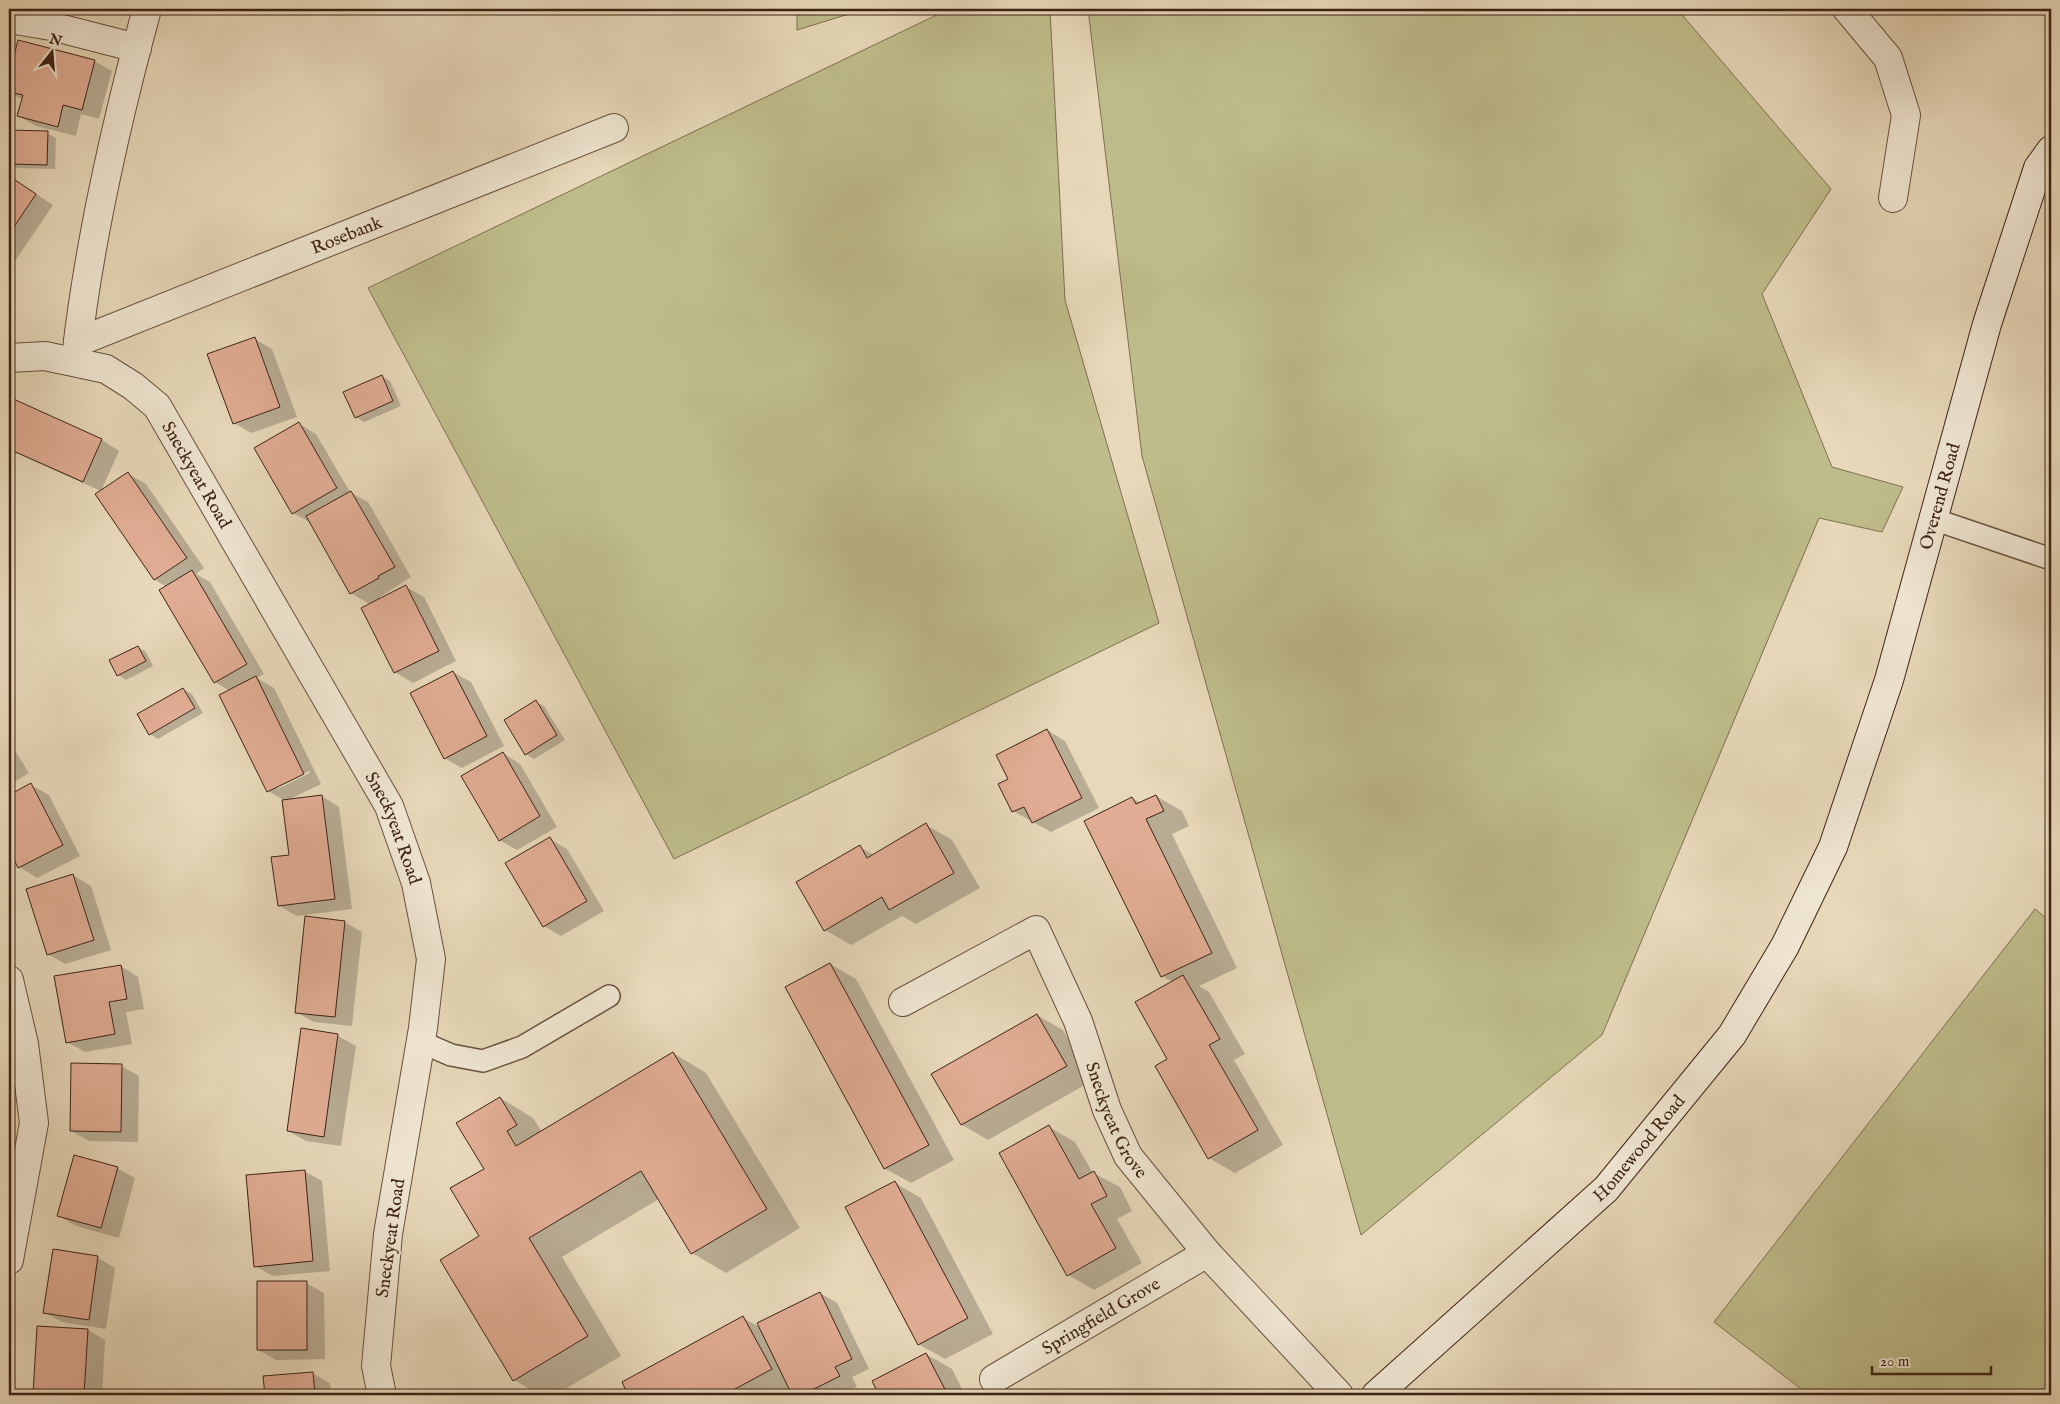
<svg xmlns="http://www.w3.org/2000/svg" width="2060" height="1404" font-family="'IM FELL English',serif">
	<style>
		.green { fill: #bebc8a; stroke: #7e6f50 }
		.shadow { fill: #0003; fill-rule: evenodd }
		.building { fill: #e0ac93; stroke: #3e2215 }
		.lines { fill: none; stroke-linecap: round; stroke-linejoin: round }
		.lane-casing { stroke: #68503e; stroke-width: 24 }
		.street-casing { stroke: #68503e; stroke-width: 30 }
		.secondary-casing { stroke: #3e2215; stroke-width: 30 }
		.lane { stroke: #efe6d2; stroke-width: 21 }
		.street { stroke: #efe6d2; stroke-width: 28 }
		.secondary { stroke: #efe6d2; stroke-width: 28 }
		.labels { text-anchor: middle; stroke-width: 4; stroke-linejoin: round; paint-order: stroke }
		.street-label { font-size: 18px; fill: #3e2215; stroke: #efe6d2 }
	</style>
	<rect width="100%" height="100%" fill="#e7d8b9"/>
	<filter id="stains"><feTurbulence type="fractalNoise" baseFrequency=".004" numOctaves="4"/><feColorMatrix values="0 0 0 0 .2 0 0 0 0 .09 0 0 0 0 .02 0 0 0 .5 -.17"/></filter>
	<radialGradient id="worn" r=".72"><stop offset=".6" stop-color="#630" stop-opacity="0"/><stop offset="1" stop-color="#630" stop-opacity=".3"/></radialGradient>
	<path class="green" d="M 797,9 L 865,9 L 797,30 Z
		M 949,9 L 1050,9 L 1065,300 L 1159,623 L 674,859 L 368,288 Z
		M 1088,9 L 1677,9 L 1831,189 L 1762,294 L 1832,467 L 1903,487 L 1882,532 L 1819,518 L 1602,1035 L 1361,1235 L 1142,456 Z
		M 2035,909 L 2051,922 L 2051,1383 L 2041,1395 L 1809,1395 L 1714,1322 Z"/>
	<path class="shadow" d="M 19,41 L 94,61 L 112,71 L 99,119 L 81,114 L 76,136 L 36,126 L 18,116 L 23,100 L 9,92 L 9,80 Z
		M 9,132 L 47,133 L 56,138 L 55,169 L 17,168 L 9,163 Z
		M 9,176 L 53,205 L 9,270 Z
		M 255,339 L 272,349 L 297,417 L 251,433 L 234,423 Z
		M 381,376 L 390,381 L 401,406 L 364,422 L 356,417 Z
		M 9,398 L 102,440 L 119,451 L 101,491 L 9,450 Z
		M 299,424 L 316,434 L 350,492 L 368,502 L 411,577 L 380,597 L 381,599 L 406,587 L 424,597 L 456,661 L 413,683 L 395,672 L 363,609 L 371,605 L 351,593 L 311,523 L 293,513 Z
		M 128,474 L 146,484 L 204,568 L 196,574 L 210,582 L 264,674 L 257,678 L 274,688 L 321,784 L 288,800 L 322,796 L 339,807 L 352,909 L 297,916 L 279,906 L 291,856 L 284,800 L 268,791 L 230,691 L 215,682 L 167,587 L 154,579 ZM 309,771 L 310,773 L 277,789 L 277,786 Z
		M 138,647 L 146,652 L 153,666 L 126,680 L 118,675 Z
		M 453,672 L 471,682 L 504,746 L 462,768 L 444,758 Z
		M 183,689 L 192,694 L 203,713 L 158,739 L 150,734 Z
		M 536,702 L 544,706 L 565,740 L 534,759 L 526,754 Z
		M 1047,730 L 1065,741 L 1099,808 L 1051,832 L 1013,811 Z
		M 9,741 L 29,773 L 9,785 Z
		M 503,753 L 520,764 L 557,827 L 517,850 L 499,840 Z
		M 31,785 L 49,795 L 80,856 L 37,878 L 19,867 L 9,847 L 9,796 Z
		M 1156,796 L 1182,811 L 1189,826 L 1172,834 L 1237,968 L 1199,986 L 1209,992 L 1245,1054 L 1234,1060 L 1283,1145 L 1235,1173 L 1209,1158 L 1169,1060 L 1172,982 L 1162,976 L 1132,798 L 1141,803 Z
		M 926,825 L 952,840 L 980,888 L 916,924 L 902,916 L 851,945 L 825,930 L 860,847 L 874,855 Z
		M 550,839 L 567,849 L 604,911 L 561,936 L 544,926 Z
		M 73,875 L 91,886 L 111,950 L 65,964 L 48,954 Z
		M 344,922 L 362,932 L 352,1026 L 314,1022 L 296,1012 Z
		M 830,964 L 856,979 L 954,1160 L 911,1183 L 884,1168 Z
		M 121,966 L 138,977 L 144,1009 L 126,1012 L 132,1044 L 85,1052 L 67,1042 Z
		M 1037,1015 L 1063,1030 L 1092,1081 L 988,1140 L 962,1125 L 933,1074 Z
		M 302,1030 L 338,1036 L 356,1046 L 341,1146 L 306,1141 L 288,1131 Z
		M 673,1053 L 706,1073 L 800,1228 L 726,1273 L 692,1253 L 659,1199 L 562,1257 L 621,1356 L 555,1395 L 540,1395 L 514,1380 L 481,1237 L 485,1169 L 500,1098 L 533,1118 L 542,1132 Z
		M 121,1066 L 139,1076 L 138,1142 L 89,1141 L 71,1131 Z
		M 1049,1127 L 1075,1142 L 1093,1173 L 1120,1187 L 1132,1211 L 1117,1219 L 1142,1263 L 1094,1290 L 1068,1275 Z
		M 117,1168 L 135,1178 L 119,1238 L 76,1226 L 59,1216 Z
		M 304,1171 L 322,1181 L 330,1271 L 273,1276 L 255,1266 Z
		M 895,1183 L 921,1198 L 993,1334 L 945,1359 L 918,1344 Z
		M 54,1251 L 98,1258 L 115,1268 L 106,1329 L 62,1322 L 44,1312 Z
		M 306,1283 L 324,1293 L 325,1359 L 276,1360 L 258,1350 Z
		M 820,1293 L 837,1303 L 869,1369 L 852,1377 L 857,1387 L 839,1395 L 794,1395 L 790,1388 L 777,1395 L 625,1395 L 743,1318 L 761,1328 Z
		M 38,1327 L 88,1330 L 105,1340 L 102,1395 L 34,1395 Z
		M 926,1354 L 952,1369 L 965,1395 L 881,1395 L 874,1382 Z
		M 312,1373 L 330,1383 L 331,1395 L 267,1395 L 265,1378 Z"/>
	<path class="building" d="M 18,40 L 95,60 L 82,110 L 63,105 L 58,127 L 17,116 L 23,95 L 9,92 L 9,75 Z
		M 9,130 L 48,131 L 47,165 L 9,164 Z
		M 9,176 L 36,194 L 9,234 Z
		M 255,337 L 280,407 L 233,424 L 207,354 Z
		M 382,375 L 393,401 L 355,418 L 343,392 Z
		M 9,397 L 102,439 L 83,482 L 9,449 Z
		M 299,422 L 337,488 L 292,514 L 254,448 Z
		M 128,472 L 187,558 L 154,580 L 95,494 Z
		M 351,491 L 395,567 L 378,576 L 379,578 L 350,594 L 306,516 Z
		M 192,570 L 247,664 L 214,683 L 159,590 Z
		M 406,585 L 439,651 L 394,673 L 361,608 Z
		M 138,646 L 146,661 L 117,676 L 109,660 Z
		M 453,671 L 487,736 L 444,759 L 410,693 Z
		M 256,676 L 304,774 L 267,792 L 219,695 Z
		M 183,688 L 195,708 L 149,735 L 137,714 Z
		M 536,700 L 557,735 L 525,755 L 504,720 Z
		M 1047,729 L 1082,798 L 1032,823 L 1024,807 L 1012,812 L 998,784 L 1008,779 L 996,755 Z
		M 503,752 L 540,816 L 499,841 L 461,776 Z
		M 31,783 L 63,845 L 18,868 L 9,849 L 9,795 Z
		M 322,795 L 335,899 L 278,906 L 271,857 L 289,855 L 282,800 Z
		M 1156,795 L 1164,811 L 1146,819 L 1212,953 L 1161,977 L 1084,821 L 1132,797 L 1136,804 Z
		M 926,823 L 954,873 L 889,910 L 882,897 L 824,931 L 796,882 L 860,845 L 867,858 Z
		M 550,837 L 587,901 L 543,927 L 505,863 Z
		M 73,874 L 94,940 L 47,955 L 26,889 Z
		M 305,916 L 345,921 L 335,1017 L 295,1013 Z
		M 830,963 L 929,1145 L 884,1169 L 785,987 Z
		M 121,965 L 127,999 L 109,1002 L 115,1034 L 66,1043 L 54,976 Z
		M 1183,975 L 1220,1039 L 1209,1045 L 1258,1130 L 1208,1159 L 1155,1066 L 1167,1059 L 1135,1002 Z
		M 1037,1014 L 1067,1066 L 961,1125 L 931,1074 Z
		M 301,1028 L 338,1034 L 324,1137 L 287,1131 Z
		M 673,1052 L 767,1209 L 691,1254 L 641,1171 L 529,1238 L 588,1336 L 513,1381 L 440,1260 L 479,1236 L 450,1188 L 484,1169 L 456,1123 L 500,1097 L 517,1125 L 507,1131 L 516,1146 Z
		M 71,1063 L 122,1064 L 121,1132 L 70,1131 Z
		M 1049,1125 L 1079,1179 L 1094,1171 L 1107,1196 L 1091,1204 L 1116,1248 L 1067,1276 L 999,1153 Z
		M 74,1155 L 118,1167 L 101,1228 L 57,1216 Z
		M 305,1170 L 313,1261 L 254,1267 L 246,1175 Z
		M 895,1181 L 968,1318 L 918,1345 L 845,1207 Z
		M 53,1249 L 98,1256 L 89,1320 L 43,1313 Z
		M 257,1281 L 307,1281 L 307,1350 L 257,1350 Z
		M 820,1292 L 852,1359 L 835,1367 L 840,1376 L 802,1395 L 792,1395 L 757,1323 Z
		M 743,1316 L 772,1369 L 724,1395 L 623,1395 L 627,1393 L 622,1382 Z
		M 37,1326 L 88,1329 L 84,1395 L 33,1395 Z
		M 926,1353 L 948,1395 L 879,1395 L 872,1381 Z
		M 313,1372 L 315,1395 L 265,1395 L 263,1376 Z"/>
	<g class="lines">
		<g class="lane-casing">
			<path id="lane" d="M 1933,519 L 2051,559
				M 421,1042 L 451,1055 L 483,1061 L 522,1047 L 609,996"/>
		</g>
		<g class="street-casing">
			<g id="street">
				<path d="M 1847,9 L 1888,58 L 1906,115 L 1893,198"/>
				<path d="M 9,19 L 51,26 L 137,48"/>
				<path id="s1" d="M 78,342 L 614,128"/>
				<path id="s2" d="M 9,358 L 45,356 L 106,369 L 133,386 L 157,406 L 389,806 L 416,883 L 431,959 L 423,1028 L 388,1234 L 376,1366 L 382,1395"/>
				<path d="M 76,358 C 89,240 116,123 147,9"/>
				<path d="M 9,980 L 24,1044 L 34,1123 L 9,1260"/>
				<path id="s3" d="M 903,1002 L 1036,930 L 1078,1021 L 1107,1110 L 1128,1156 L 1207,1253 L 1339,1395"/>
				<path id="s4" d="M 994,1379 L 1207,1253"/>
			</g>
		</g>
		<g class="secondary-casing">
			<g id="secondary">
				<path id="s5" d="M 1376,1395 L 1606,1189 L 1732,1035 L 1785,946 L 1833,847 L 1889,680 L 1987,324 L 2038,168 L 2051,150"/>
			</g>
		</g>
		<use href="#lane" class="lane"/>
		<use href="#street" class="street"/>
		<use href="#secondary" class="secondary"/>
	</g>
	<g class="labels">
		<g class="street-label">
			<text dy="6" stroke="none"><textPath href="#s1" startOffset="289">Rosebank</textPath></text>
			<text dy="6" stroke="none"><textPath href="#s2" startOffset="241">Sneckyeat Road</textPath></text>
			<text dy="6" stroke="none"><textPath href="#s5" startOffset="1088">Overend Road</textPath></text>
			<text dy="6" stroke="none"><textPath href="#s2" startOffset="646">Sneckyeat Road</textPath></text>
			<text dy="6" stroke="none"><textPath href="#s3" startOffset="358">Sneckyeat Grove</textPath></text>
			<text dy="6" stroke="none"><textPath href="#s5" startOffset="361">Homewood Road</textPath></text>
			<text transform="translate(390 1238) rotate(-82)" y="6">Sneckyeat Road</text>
			<text dy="6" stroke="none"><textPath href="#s4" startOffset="124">Springfield Grove</textPath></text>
		</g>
	</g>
	<rect width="2060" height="1404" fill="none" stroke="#e7d8b9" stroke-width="30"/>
	<rect x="10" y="10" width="2040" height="1384" fill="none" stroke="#3e2215" stroke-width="2.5"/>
	<rect x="15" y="15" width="2030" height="1374" fill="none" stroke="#3e2215"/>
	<g transform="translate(52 52) rotate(17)" stroke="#efe6d2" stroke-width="4" paint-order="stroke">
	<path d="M0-4L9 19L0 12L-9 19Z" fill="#3e2215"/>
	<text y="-8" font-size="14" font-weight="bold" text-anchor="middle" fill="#3e2215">N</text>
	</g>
	<path d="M1872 1366v8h119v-8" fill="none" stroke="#3e2215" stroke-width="2.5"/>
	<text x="1880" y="1366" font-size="15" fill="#3e2215" stroke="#efe6d2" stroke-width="4" paint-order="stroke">20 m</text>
	<rect width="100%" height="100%" filter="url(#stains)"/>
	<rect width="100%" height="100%" fill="url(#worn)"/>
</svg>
